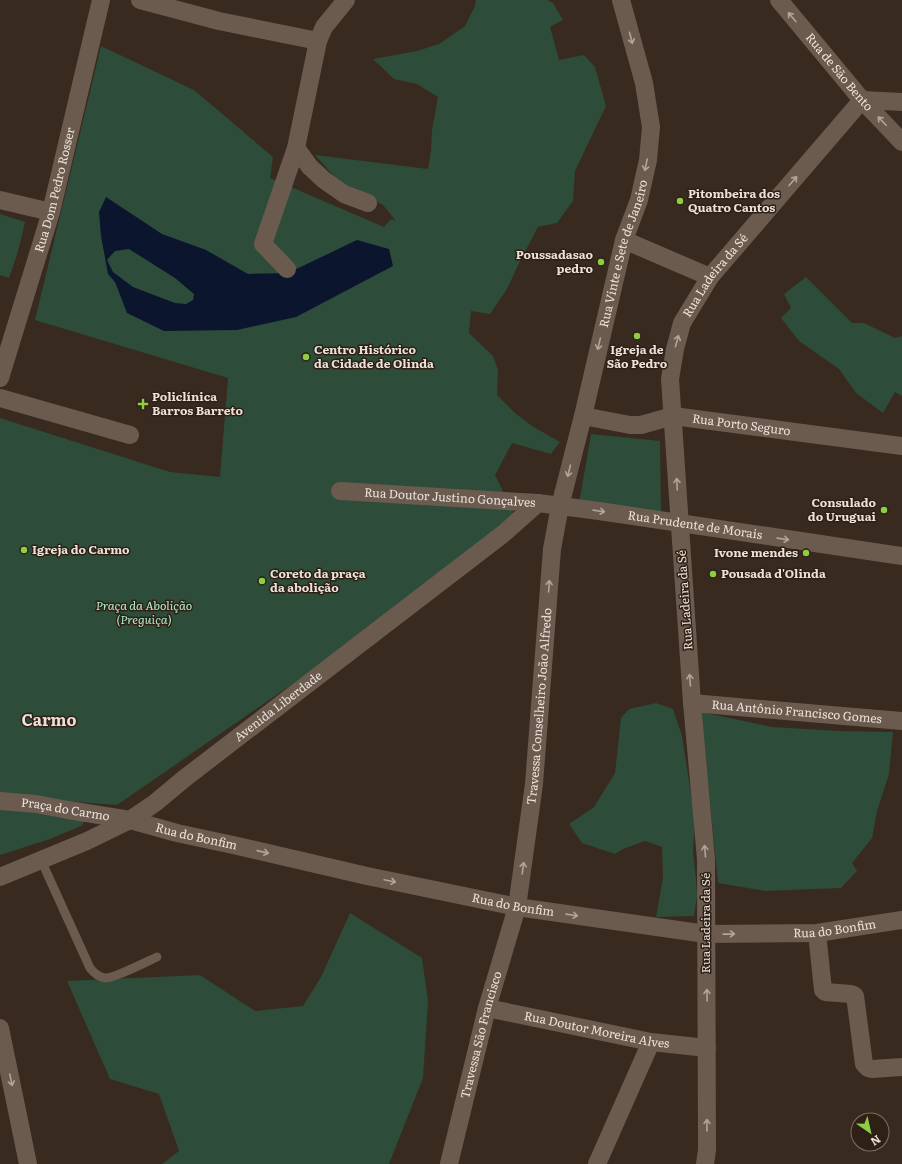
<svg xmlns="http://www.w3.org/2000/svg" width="902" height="1164" font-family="Literata,serif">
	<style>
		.green { fill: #2d4c3a }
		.water { fill: #0b162e; fill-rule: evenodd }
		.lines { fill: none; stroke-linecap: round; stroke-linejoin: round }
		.lane { stroke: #6b5a4e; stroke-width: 9 }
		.street { stroke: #6b5a4e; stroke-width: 18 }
		.oneway { stroke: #b1a49b }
		.poi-dot { fill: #8ece43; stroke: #2e2015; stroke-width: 1.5 }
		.labels { text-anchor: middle; stroke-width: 3; stroke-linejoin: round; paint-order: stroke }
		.street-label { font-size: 12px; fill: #ebe1da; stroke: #2e2015 }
		.poi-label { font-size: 12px; font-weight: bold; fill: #ebe1da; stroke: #2e2015; text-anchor: start }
		.park-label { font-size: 12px; font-style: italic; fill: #aeebc7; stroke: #2e2015 }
		.district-label { font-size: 16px; font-weight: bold; fill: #ebe1da; stroke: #2e2015 }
	</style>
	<rect width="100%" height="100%" fill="#382a1f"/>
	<path class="green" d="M 476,0 L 547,0 L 553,3 L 563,20 L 550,27 L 559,60 L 584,55 L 595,67 L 606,106 L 575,171 L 573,201 L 557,223 L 538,227 L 521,259 L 507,289 L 490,314 L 471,311 L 469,333 L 493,356 L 498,370 L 497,395 L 515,413 L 532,426 L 560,442 L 551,454 L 512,443 L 495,475 L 515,516 L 304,676 L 117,805 L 0,796 L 0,418 L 170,472 L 220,477 L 228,378 L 35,320 L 101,46 L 194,90 L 273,157 L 270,178 L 384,227 L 391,219 L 396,221 L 383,205 L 338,181 L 315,155 L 428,169 L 431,151 L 432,130 L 438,97 L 417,84 L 394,79 L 373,59 L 417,51 L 439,44 L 465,26 L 475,6 Z
		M 0,214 L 25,222 C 21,242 16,259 9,278 L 0,275 Z
		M 806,277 L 852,323 L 864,323 L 895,338 L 902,336 L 902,396 L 895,392 L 883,413 L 856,393 L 839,369 L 799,341 L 781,318 L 791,308 L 784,294 Z
		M 591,434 L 660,441 L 661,515 L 579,504 Z
		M 656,703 L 673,709 L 682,736 L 695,820 L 693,851 L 696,879 L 697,896 L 694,916 L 656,917 L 663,878 L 662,847 L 645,841 L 623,849 L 615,854 L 582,843 L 569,824 L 594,807 L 615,773 L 621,718 L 629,709 Z
		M 701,712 L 772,727 L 839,731 L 893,732 L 889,774 L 877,811 L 872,838 L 852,863 L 857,871 L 841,888 L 766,891 L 718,883 Z
		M 0,802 L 84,821 L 83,824 L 81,826 L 50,839 L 0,855 Z
		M 350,913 L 422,958 L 428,1001 L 423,1078 L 389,1164 L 162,1164 L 179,1151 L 159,1094 L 110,1079 L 67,981 L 200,975 L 255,1011 L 303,1006 L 321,977 Z"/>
	<path class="water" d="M 106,197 L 162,234 L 206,250 L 248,274 L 288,273 L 357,240 L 389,249 L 393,266 L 296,317 L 237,330 L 164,331 L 127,313 L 115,282 L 108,274 L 101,236 L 99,212 ZM 129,249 L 175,278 L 194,294 L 193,300 L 186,304 L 175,303 L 133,287 L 113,272 L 107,260 L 115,251 Z"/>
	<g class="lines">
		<path class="lane" d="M 41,860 L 90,968 C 94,973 99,977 105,978 C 113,979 148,961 157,957"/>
		<g class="street">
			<path d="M 140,0 L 219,21 L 318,41"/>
			<path id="s1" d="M 779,0 L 862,100 L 902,142"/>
			<path d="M 862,100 L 902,102"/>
			<path d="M 296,148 L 310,167 L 324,180 L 344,194 L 368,203"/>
			<path d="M 0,200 L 51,212"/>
			<path d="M 624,240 L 710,277"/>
			<path d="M 287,269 L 263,244 L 296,148 L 318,41 L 324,27 L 346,0"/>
			<path id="s2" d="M 0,378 L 51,212 L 101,0"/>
			<path d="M 0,398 L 130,435"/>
			<path id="s3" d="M 583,416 L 630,425 L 641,425 L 673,416 L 902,446"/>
			<path id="s4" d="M 340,491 L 538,503 L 599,511 L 902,556"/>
			<path id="s5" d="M 692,703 L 902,721"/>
			<path id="s6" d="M 0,801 L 36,804 L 68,810 L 130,820 L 177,833 L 233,845 L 367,876 L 517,907 L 706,934 L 817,933 L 902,920"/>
			<path id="s7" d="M 0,877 L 87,841 L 130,820 L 155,803 L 185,778 L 503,534 L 538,503"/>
			<path d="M 817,933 L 823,990 L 825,992 L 851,994 L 854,995 L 855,996 L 864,1064 L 868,1068 L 872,1069 L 902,1067"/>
			<path id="s8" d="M 487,1008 L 651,1042 L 707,1048"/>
			<path d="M 0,1028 L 28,1164"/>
			<path id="s9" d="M 449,1164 L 487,1008 L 517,907 L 534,784 L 552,549 L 560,506 L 583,416 L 624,240 L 639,200 L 648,160 L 651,127 L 644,83 L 621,0"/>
			<path d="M 597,1164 L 651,1042"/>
			<path id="s10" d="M 705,1164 L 707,1150 L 706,859 L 692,703 L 670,379 L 675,349 L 682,323 L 710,277 L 862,100"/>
		</g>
	</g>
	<defs><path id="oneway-shaft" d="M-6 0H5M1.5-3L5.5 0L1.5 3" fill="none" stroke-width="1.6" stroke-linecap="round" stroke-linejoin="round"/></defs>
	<g class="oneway">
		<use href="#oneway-shaft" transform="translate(792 17) rotate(-130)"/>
		<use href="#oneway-shaft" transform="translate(631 38) rotate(75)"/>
		<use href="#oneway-shaft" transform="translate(882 121) rotate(-134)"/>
		<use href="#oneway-shaft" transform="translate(646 165) rotate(102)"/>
		<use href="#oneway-shaft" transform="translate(793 181) rotate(-49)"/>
		<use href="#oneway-shaft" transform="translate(677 341) rotate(-74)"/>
		<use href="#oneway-shaft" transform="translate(599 344) rotate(103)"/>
		<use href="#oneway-shaft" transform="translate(569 471) rotate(104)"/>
		<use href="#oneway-shaft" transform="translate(677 484) rotate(-93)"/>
		<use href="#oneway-shaft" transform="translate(599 511) rotate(8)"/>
		<use href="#oneway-shaft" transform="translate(783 539) rotate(8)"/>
		<use href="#oneway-shaft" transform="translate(549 586) rotate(-86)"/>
		<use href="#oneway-shaft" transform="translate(690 680) rotate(-94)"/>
		<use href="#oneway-shaft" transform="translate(705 851) rotate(-95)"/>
		<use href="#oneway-shaft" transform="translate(263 852) rotate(13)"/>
		<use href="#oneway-shaft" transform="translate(523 868) rotate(-82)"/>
		<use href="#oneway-shaft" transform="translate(390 881) rotate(12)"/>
		<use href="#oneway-shaft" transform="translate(572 915) rotate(8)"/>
		<use href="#oneway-shaft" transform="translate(729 934) rotate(-1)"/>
		<use href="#oneway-shaft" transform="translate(707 995) rotate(-91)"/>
		<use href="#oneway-shaft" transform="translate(11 1080) rotate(78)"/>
		<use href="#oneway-shaft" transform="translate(707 1125) rotate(-90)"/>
	</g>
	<g class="poi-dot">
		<circle cx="680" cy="201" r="4"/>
		<circle cx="601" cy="262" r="4"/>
		<circle cx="637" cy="336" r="4"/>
		<circle cx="306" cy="357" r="4"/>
		<path d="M141 398h4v4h4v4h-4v4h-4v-4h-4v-4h4z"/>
		<circle cx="884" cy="510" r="4"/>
		<circle cx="24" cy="550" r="4"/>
		<circle cx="806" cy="553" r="4"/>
		<circle cx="713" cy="574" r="4"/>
		<circle cx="262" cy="581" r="4"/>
	</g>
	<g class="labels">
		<g class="street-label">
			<text dy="4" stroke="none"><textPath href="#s1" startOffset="94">Rua de São Bento</textPath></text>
			<text dy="4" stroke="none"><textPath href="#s2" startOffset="196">Rua Dom Pedro Rosser</textPath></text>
			<text dy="4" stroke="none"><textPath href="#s9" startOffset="930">Rua Vinte e Sete de Janeiro</textPath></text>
			<text dy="4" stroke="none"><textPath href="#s10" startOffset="902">Rua Ladeira da Sé</textPath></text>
			<text dy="4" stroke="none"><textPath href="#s3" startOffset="161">Rua Porto Seguro</textPath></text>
			<text dy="4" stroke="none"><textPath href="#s4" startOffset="110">Rua Doutor Justino Gonçalves</textPath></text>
			<text dy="4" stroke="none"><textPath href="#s4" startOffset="357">Rua Prudente de Morais</textPath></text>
			<text transform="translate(685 600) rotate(-94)" y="4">Rua Ladeira da Sé</text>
			<text dy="4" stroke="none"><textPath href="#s7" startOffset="329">Avenida Liberdade</textPath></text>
			<text dy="4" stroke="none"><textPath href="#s9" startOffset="468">Travessa Conselheiro João Alfredo</textPath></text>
			<text dy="4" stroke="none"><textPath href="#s5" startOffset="105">Rua Antônio Francisco Gomes</textPath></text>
			<text dy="4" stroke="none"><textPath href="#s6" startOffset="66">Praça do Carmo</textPath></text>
			<text dy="4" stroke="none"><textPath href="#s6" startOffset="200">Rua do Bonfim</textPath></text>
			<text dy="4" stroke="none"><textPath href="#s6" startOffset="524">Rua do Bonfim</textPath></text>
			<text transform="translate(706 923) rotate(-90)" y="4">Rua Ladeira da Sé</text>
			<text dy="4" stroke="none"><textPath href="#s6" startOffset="848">Rua do Bonfim</textPath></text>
			<text dy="4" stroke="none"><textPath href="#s8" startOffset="112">Rua Doutor Moreira Alves</textPath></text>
			<text dy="4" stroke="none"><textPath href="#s9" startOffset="133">Travessa São Francisco</textPath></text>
		</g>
		<g class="poi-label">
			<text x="688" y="198">Pitombeira dos<tspan x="688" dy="14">Quatro Cantos</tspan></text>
			<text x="593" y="259" text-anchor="end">Poussadasao<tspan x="593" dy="14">pedro</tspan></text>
			<text x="314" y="354">Centro Histórico<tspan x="314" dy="14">da Cidade de Olinda</tspan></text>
			<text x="637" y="354" text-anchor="middle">Igreja de<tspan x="637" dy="14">São Pedro</tspan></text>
			<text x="152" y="401">Policlínica<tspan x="152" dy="14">Barros Barreto</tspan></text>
			<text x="876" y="507" text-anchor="end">Consulado<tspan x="876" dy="14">do Uruguai</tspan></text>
			<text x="32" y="554">Igreja do Carmo</text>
			<text x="798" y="557" text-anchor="end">Ivone mendes</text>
			<text x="270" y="578">Coreto da praça<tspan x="270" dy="14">da abolição</tspan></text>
			<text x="721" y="578">Pousada d'Olinda</text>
		</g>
		<g class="park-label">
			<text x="144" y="610">Praça da Abolição<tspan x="144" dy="14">(Preguiça)</tspan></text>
		</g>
		<g class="district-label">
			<text x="49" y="726">Carmo</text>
		</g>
	</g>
	<g transform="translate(870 1132) rotate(146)"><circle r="19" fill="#2e2015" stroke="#7a6d64"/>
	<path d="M0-3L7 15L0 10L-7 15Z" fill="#8ece43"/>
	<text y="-6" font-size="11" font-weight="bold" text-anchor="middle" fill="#ebe1da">N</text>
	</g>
</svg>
